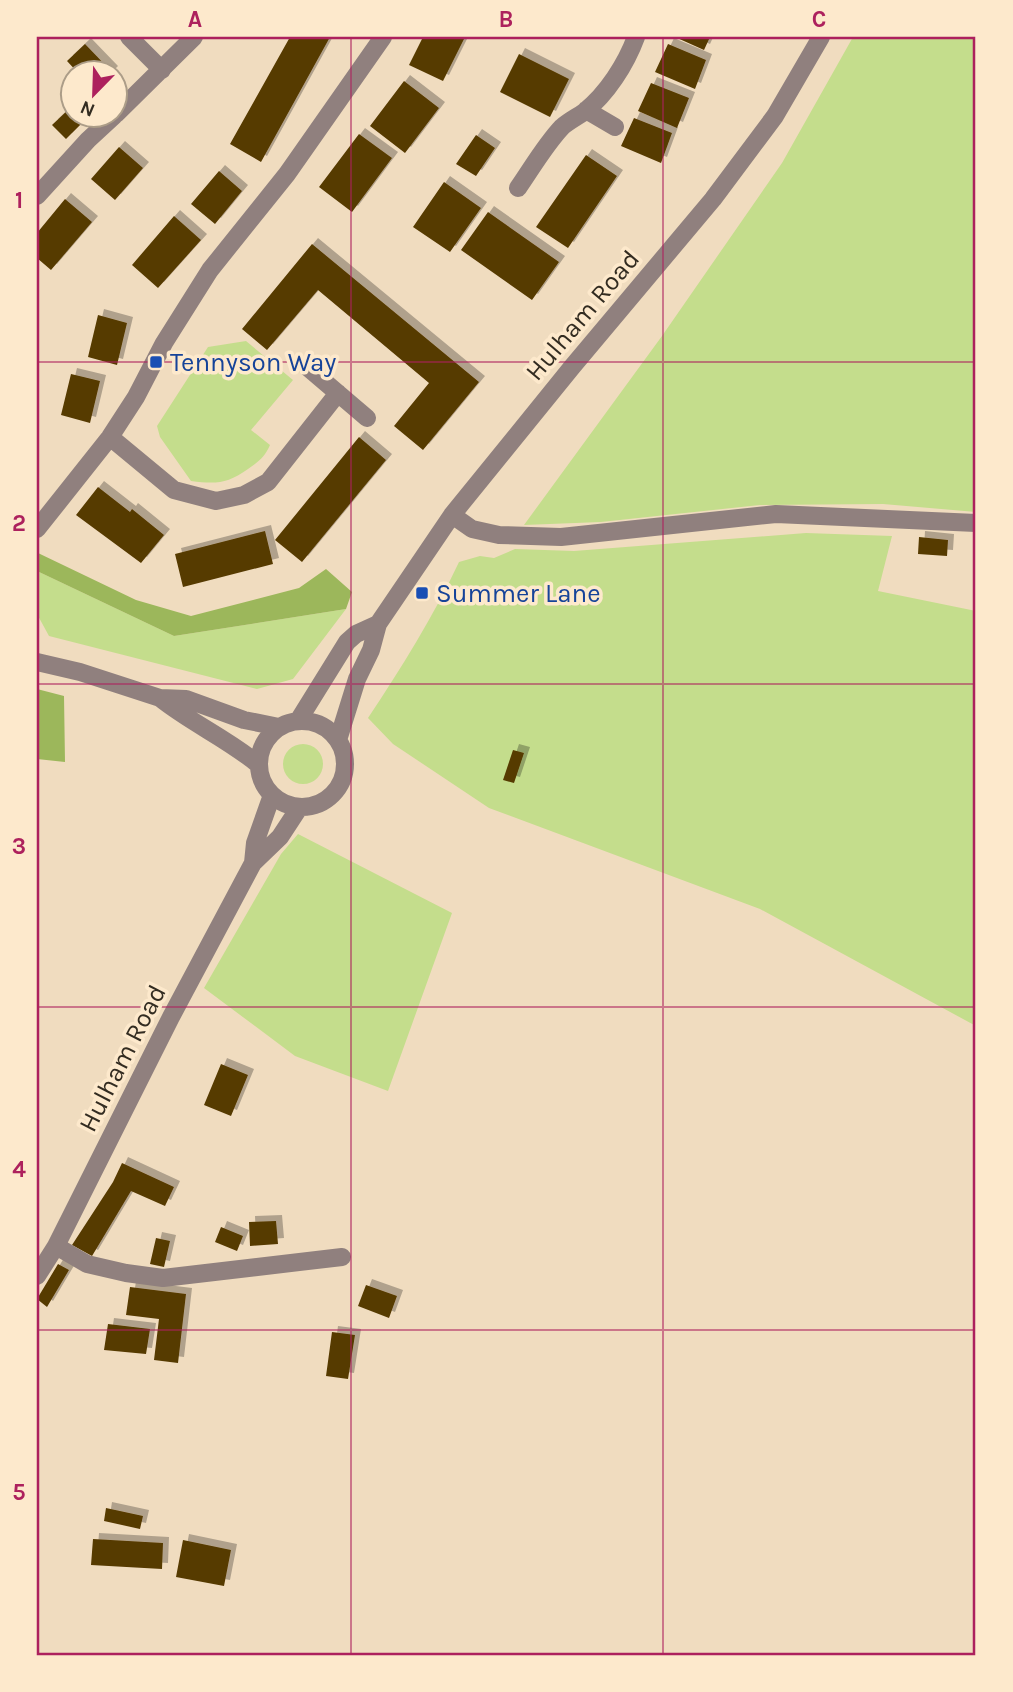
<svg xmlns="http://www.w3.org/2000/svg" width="1013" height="1692" font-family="Karla,sans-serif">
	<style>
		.green { fill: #c4dd8c }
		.forest { fill: #9cb75b }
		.building { fill: #563a06; filter: url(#shadow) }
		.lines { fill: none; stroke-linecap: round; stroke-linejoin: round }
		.minor { stroke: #90807e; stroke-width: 18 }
		.grid { fill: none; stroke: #ad215d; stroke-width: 2; stroke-opacity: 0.55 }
		.transit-dot { fill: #1a4fb4; stroke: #fde9cc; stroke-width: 2.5 }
		.labels { text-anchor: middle; stroke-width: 7; stroke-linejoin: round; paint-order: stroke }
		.street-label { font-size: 26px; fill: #332c21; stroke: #fde9cc }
		.transit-label { font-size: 26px; fill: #164399; stroke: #fde9cc; text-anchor: start }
		.neatline { fill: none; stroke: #ad215d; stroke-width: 2.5 }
		.grid-label { font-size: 23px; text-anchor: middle; font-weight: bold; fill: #ad215d }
	</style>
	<defs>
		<filter id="shadow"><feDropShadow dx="6" dy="-6" stdDeviation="0" flood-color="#0004"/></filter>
	</defs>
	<rect width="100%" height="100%" fill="#f0dcbf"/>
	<path class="green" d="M 853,37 L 976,37 L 976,512 L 883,504 L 760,505 L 601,522 L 524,525 L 662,336 L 782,163 Z
		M 246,341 L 293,380 L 251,430 L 270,445 C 265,457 258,462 248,469 C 227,484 216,484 191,481 L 160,437 L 157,426 L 208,347 Z
		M 806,533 L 892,536 L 878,591 L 976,611 L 976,1026 L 760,909 L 489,808 L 393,744 L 368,718 C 402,667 433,617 459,562 L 480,556 L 494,558 L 515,549 L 574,551 Z
		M 37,571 L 174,636 L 346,609 L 293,679 L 257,689 L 49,636 L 37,614 Z
		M283 764a20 20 0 1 1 40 0a20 20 0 1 1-40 0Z
		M 298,834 L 452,913 L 388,1091 L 295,1056 L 204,988 L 281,854 Z"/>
	<path class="forest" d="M 38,553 L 136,600 L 191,616 L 299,588 L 326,569 L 352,592 L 346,609 L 174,636 L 37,571 Z
		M 37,689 L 64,696 L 65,762 L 37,759 Z"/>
	<path class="building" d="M 290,37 L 330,37 L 261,162 L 230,144 Z
		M 423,37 L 465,37 L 443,81 L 409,65 Z
		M 675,37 L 710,37 L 704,50 Z
		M 85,44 L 112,72 L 110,74 L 79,74 L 67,61 Z
		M 668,44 L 706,60 L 695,89 L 655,72 Z
		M 519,54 L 569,79 L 550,117 L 500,92 Z
		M 404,81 L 439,108 L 405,153 L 370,126 Z
		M 651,83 L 689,98 L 677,128 L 638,111 Z
		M 69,109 L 83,122 L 66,139 L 52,125 Z
		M 634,118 L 672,133 L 661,163 L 621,146 Z
		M 359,134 L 392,158 L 352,212 L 319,187 Z
		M 476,135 L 495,148 L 476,176 L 456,164 Z
		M 119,147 L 143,168 L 115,200 L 91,179 Z
		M 586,155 L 617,176 L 568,248 L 536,227 Z
		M 219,171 L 242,191 L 215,224 L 191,204 Z
		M 444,182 L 481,208 L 450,252 L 413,227 Z
		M 65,199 L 92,222 L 51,270 L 37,258 L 37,233 Z
		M 488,212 L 559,262 L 532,300 L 461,250 Z
		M 174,216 L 201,240 L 158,288 L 132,265 Z
		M 312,244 L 479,382 L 423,450 L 394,426 L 429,383 L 318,290 L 267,350 L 242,329 Z
		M 98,315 L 127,323 L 117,365 L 88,357 Z
		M 71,374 L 100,381 L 90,423 L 61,415 Z
		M 359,437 L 386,460 L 302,562 L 275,540 Z
		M 98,487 L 130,512 L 132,509 L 164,535 L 141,563 L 76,515 Z
		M 265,531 L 273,564 L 183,587 L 175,554 Z
		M 919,537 L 948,540 L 947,556 L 918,554 Z
		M 513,750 L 524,753 L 514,783 L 503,780 Z
		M 221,1064 L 248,1075 L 231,1116 L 204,1105 Z
		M 122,1163 L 174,1187 L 165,1206 L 131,1191 L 92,1256 L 72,1245 L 113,1182 Z
		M 276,1221 L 278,1244 L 250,1246 L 249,1222 Z
		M 221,1227 L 243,1236 L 237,1251 L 215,1242 Z
		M 156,1238 L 170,1241 L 164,1267 L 150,1264 Z
		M 58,1264 L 69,1270 L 47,1307 L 37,1299 Z
		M 366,1285 L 397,1296 L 389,1318 L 358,1306 Z
		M 130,1287 L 186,1294 L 178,1363 L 154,1360 L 159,1319 L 126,1315 Z
		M 108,1324 L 150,1329 L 146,1354 L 104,1350 Z
		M 332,1332 L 355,1335 L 348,1379 L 326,1376 Z
		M 106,1508 L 143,1516 L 140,1529 L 104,1521 Z
		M 93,1539 L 163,1543 L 162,1569 L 91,1565 Z
		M 183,1540 L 231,1550 L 224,1586 L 176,1577 Z"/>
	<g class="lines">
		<path class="minor" d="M 129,37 L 162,70
			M 586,110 L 615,127
			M 116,114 L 194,37
			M 518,188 C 532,168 545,145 562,127 C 569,121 577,117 584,112 C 607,94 626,64 636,37
			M 37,196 L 88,140 L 114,116
			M 306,366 L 367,418
			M 110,437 L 174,490 L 216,501 L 244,495 L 268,482 L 338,393
			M 452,515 L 472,529 L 499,535 L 561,537 L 776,514 L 976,523
			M 37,529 L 110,437 L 136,397 L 164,343 L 210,270 L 287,174 L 383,37
			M 37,662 L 80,672 L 160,698 L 186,699 L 244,720 L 279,727
			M 160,698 C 191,723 228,739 259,765
			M259 764a43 43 0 1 1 86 0a43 43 0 1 1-86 0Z
			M 298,721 L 347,642 L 356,634 L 378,624
			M 338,740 L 357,679 L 371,650 L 378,624 L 452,515 L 572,367 L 713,199 L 775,116 L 821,37
			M 253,863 L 280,837 L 299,808
			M 56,1246 L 87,1264 L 126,1273 L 163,1278 L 342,1257
			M 37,1276 L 56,1246 L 171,1017 L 253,863 L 255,843 L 272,795"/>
	</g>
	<path class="grid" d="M 351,37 L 351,1655M 663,37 L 663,1655M 37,362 L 976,362M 37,684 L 976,684M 37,1007 L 976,1007M 37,1330 L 976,1330"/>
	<g class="transit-dot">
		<rect x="149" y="355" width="14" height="14" rx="3.5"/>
		<rect x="415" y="586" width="14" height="14" rx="3.5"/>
	</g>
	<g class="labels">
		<g class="street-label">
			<text transform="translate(582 315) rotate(-50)" y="9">Hulham Road</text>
			<text transform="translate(122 1058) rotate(-63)" y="9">Hulham Road</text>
		</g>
		<g class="transit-label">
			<text x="170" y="371">Tennyson Way</text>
			<text x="436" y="602">Summer Lane</text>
		</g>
	</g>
	<rect width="1013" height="1692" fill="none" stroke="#fde9cc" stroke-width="77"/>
	<g transform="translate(94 94) rotate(203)"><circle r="33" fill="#fde9cc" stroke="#ac9d88" stroke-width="2"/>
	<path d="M0-5L12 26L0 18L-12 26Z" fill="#ad215d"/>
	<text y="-10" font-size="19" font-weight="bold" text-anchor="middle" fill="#332c21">N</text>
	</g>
	<rect x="38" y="38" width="936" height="1616" class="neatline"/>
	<g class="grid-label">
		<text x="195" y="27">A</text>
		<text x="506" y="27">B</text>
		<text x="819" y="27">C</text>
		<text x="19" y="208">1</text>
		<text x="19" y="531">2</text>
		<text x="19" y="854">3</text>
		<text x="19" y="1177">4</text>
		<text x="19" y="1500">5</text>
	</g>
</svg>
